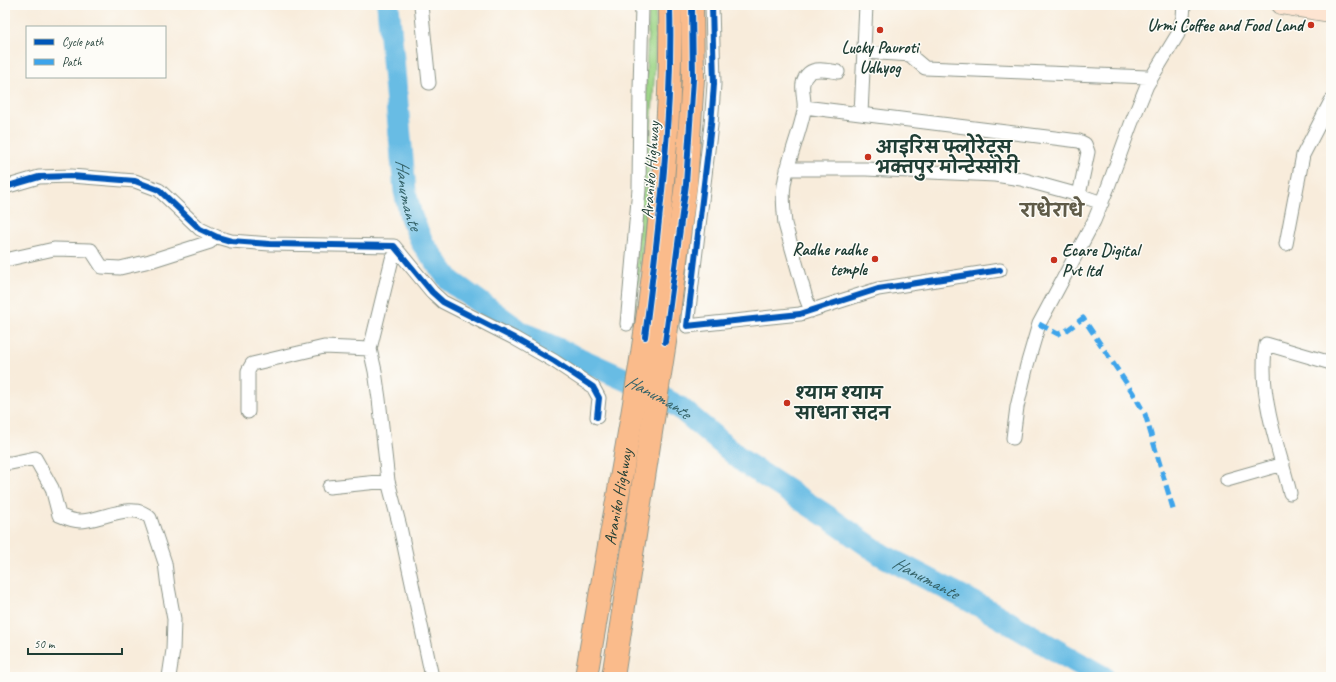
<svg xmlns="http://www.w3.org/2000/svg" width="1336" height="682" font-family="Caveat,'Playpen Sans Deva',sans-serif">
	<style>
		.green { fill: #9fd688; stroke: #5f8a5e }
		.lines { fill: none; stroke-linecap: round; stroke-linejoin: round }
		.river { stroke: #68bce4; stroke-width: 23 }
		.street-casing { stroke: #8c9488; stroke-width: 15 }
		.secondary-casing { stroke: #8c9488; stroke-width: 20 }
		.highway-casing { stroke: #8c9488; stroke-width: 24 }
		.street { stroke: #fff; stroke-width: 13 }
		.secondary { stroke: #fde4d1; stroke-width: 18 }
		.highway { stroke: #fabb8b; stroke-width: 22 }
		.quiet { stroke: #3da4eb; stroke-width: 5; stroke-dasharray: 10 5; stroke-linecap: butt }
		.cycleway-casing { stroke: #fdfcf7; stroke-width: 8 }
		.cycleway { stroke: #0057b8; stroke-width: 6 }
		.poi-dot { fill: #c8321e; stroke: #fdfcf7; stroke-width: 1.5 }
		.labels { text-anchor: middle; stroke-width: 3; stroke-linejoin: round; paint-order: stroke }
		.poi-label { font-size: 17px; font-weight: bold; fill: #1f3d34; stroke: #fdfcf7; text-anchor: start }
		.street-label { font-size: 17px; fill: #1f3d34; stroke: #fdfcf7 }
		.water-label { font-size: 18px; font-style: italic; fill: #356369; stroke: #fdfcf7 }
		.neighbourhood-label { font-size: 18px; font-weight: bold; fill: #5f5b48; stroke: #fdfcf7 }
	</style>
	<rect width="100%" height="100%" fill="#fdfcf7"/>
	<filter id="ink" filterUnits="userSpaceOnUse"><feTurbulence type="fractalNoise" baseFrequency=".025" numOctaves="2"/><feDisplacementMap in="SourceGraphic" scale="8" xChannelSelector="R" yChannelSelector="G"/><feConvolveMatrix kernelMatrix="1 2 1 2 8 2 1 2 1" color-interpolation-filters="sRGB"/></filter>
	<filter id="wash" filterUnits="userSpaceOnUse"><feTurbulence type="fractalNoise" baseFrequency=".012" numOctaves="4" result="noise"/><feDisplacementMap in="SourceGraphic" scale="16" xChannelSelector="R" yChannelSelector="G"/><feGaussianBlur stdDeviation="0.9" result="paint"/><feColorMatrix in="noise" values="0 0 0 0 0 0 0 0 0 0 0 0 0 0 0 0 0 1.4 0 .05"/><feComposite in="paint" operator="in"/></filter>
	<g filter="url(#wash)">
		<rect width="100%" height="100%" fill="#f8ecdb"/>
		<path class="green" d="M 649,5 L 655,5 L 656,22 L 655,65 L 646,217 L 635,318 L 633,321 L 645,97 Z"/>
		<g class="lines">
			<path class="river" id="s1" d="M 388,5 L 405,191 L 411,217 L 423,244 L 450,281 L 522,333 L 642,387 L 679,407 L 745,463 L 825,515 L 882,555 L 986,609 L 1057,651 L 1103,677"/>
		</g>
	</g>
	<g filter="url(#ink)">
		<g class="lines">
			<g class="street-casing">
				<path id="street" d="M 421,5 L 429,83
					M 712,5 L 714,84 L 711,125 L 687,326 L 800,314 L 878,289 L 1000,270
					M 863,52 L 912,55 L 912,57 L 925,68 L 1147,77 L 1147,85
					M 804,107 L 1079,141 L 1085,144 L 1088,152 L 1079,195
					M 861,114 L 866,5
					M 787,169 L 866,169 L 995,175 L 1021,179 L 1079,195 L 1102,203
					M 5,187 L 39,177 L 71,176 L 135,181 L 159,190 L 200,229 L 217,237 L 231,241 L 270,244 L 394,246 L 432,292 L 443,302 L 514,338 L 554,361 L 593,387 L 599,398 L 597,417
					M 1286,244 L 1303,155 L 1331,101
					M 399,252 L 392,259 L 370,349 L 375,371 L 379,399 L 388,481 L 400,527 L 432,677
					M 5,260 L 54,249 L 91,250 L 102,267 L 120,268 L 150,261 L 210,242
					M 811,311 L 806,298 L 785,224 C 784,212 782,197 784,185 C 788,159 799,136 804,111 C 806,98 797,83 809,73 C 816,67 830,71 838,72
					M 627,324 L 639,189 L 640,90 L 642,5
					M 248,412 L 248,371 L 252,364 L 324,347 L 370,349
					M 1013,438 L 1017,407 L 1027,365 L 1039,324 L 1094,221 L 1108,187 L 1131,124 L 1147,85 L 1178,34 L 1183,17 L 1184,5
					M 5,463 L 11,463 L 35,458 L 52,488 L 59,515 C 66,518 72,521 80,521 C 100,521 134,500 150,518 L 165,563 L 168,587 L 174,619 L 173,650 L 169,677
					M 1227,480 L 1283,464
					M 329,487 L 388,481
					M 1290,493 C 1280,452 1264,411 1264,369 C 1264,360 1264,353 1266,344 L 1331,363"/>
			</g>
			<g class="secondary-casing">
				<path id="secondary" d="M 1281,5 L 1331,13"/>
			</g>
			<g class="highway-casing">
				<g id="highway">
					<path id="s2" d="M 586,677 C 614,508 651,340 664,168 C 669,114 671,59 670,5"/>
					<path d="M 613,677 L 665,342 L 686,184 L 693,79 L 692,5"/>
				</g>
			</g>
			<use href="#street" class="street"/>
			<use href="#secondary" class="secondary"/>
			<use href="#highway" class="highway"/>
			<path class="quiet" d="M 1039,324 L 1058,334 L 1066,331 L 1083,318 L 1133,393 L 1145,414 L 1174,512"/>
			<g class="cycleway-casing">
				<path id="cycleway" d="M 712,5 L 714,84 L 711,125 L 687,326 L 800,314 L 878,289 L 1000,270
					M 5,187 L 39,177 L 71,176 L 135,181 L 159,190 L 200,229 L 217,237 L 231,241 L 270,244 L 394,246 L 432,292 L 443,302 L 514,338 L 554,361 L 593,387 L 599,398 L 597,417
					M 645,337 C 659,227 673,116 670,5
					M 665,342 L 686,184 L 693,79 L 692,5"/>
			</g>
			<use href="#cycleway" class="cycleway"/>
		</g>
	</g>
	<g class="poi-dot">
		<circle cx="1311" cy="25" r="4"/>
		<circle cx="880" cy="30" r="4"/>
		<circle cx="868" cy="157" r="4"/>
		<circle cx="875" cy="259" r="4"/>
		<circle cx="1054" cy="260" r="4"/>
		<circle cx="787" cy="403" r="4"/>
	</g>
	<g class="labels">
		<g class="poi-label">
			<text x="1303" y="31" text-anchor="end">Urmi Coffee and Food Land</text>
			<text x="880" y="53" text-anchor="middle">Lucky Pauroti<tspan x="880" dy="20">Udhyog</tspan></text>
			<text x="876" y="153">आइरिस फ्लोरेट्स<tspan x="876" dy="20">भक्तपुर मोन्टेस्सोरी</tspan></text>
			<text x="867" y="255" text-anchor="end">Radhe radhe<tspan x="867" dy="20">temple</tspan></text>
			<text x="1062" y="256">Ecare Digital<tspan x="1062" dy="20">Pvt ltd</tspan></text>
			<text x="795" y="399">श्याम श्याम<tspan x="795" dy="20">साधना सदन</tspan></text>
		</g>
		<g class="street-label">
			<text transform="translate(650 170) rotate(-86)" y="6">Araniko Highway</text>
			<text dy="6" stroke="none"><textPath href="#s2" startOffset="183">Araniko Highway</textPath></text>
		</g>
		<g class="water-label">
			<text dy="6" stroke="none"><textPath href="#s1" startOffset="191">Hanumante</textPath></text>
			<text dy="6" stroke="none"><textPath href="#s1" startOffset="528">Hanumante</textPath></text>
			<text dy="6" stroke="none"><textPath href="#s1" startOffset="852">Hanumante</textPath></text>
		</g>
		<g class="neighbourhood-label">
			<text x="1052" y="217">राधेराधे</text>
		</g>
	</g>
	<rect width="1336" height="682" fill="none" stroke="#fdfcf7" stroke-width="20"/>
	<rect x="26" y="26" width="140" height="52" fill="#fdfcf7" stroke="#a4b0a9"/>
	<rect x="34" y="39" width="20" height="6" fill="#0057b8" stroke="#a4b0a9"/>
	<text x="62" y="46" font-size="12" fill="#1f3d34">Cycle path</text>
	<rect x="34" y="59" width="20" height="6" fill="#3da4eb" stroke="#a4b0a9"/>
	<text x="62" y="66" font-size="12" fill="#1f3d34">Path</text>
	<path d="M28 648v6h94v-6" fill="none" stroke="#1f3d34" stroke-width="2"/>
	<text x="34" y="648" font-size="12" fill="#1f3d34" stroke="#fdfcf7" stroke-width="3" paint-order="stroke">50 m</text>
</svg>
